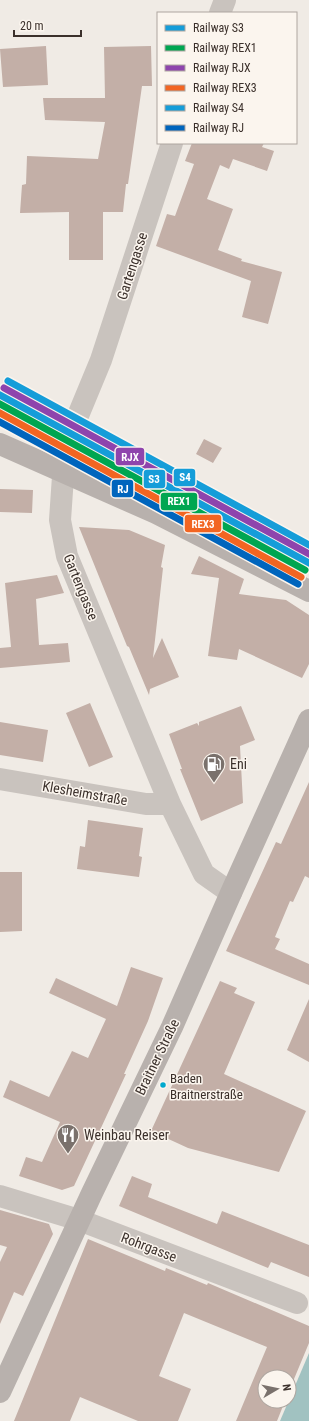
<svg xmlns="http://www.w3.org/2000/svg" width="309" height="1421" font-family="'Roboto Condensed',sans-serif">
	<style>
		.water { fill: #a1c2c1 }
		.building { fill: #c3afa7 }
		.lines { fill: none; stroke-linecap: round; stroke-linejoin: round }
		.minor { stroke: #c9c3be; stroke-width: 22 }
		.major { stroke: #b8b1ad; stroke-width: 22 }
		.rail-1-casing { stroke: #fbf5ee; stroke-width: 10 }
		.rail-2-casing { stroke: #fbf5ee; stroke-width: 10 }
		.rail-3-casing { stroke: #fbf5ee; stroke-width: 10 }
		.rail-4-casing { stroke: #fbf5ee; stroke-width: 10 }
		.rail-5-casing { stroke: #fbf5ee; stroke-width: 10 }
		.rail-6-casing { stroke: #fbf5ee; stroke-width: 10 }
		.rail-1 { stroke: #159dd9; stroke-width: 7 }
		.rail-2 { stroke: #00a651; stroke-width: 7 }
		.rail-3 { stroke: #8e44ad; stroke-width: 7 }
		.rail-4 { stroke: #f26522; stroke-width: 7 }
		.rail-5 { stroke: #159dd9; stroke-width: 7 }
		.rail-6 { stroke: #0065bd; stroke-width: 7 }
		.bus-dot { fill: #00a9ce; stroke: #fbf5ee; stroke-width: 1.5 }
		.labels { text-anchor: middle; stroke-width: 3; stroke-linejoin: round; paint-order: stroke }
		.bus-label { font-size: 13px; fill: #3b302b; stroke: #fbf5ee; text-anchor: start }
		.street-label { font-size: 14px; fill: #3b302b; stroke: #fbf5ee }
		.poi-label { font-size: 14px; fill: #3b302b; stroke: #fbf5ee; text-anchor: start }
		.line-badge { stroke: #fbf5ee; stroke-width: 1.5 }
		.badge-label { font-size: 11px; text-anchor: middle; font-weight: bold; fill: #fff }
	</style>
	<rect width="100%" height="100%" fill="#f0ebe5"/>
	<path class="water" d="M 309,1353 L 309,1421 L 280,1421 Z"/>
	<path class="building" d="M 46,46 L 48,85 L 3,87 L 0,49 Z
		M 151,46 L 152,86 L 142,86 L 128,184 L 126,184 L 123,212 L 103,212 L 103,260 L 69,260 L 69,212 L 20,213 L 22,185 L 26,184 L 27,156 L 98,159 L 105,122 L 45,120 L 43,98 L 105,98 L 104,47 Z
		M 192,143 L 264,143 L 262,147 L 274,151 L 267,171 L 233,159 L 229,169 L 220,165 L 207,199 L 233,209 L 218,250 L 242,259 L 241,261 L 282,272 L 268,324 L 242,317 L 251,281 L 156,246 L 167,214 L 175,216 L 194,164 L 185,161 Z
		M 204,439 L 222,448 L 213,463 L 196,454 Z
		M 0,489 L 33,490 L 32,513 L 0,512 Z
		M 79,527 L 129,530 L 165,545 L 161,567 L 163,568 L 153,658 L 162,638 L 179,677 L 150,689 L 149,695 L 129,647 L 127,646 Z
		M 199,556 L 244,579 L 239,594 L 286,600 L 309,615 L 309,664 L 302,678 L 239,649 L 237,660 L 208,656 L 219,578 L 191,574 Z
		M 57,575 L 64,593 L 36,599 L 39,645 L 68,643 L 70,662 L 0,668 L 0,648 L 11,647 L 5,583 Z
		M 90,703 L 113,757 L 89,767 L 66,713 Z
		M 241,706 L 255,740 L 240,746 L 243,803 L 201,821 L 180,769 L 182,769 L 169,734 L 197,723 L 199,726 L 199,722 Z
		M 0,722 L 48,730 L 43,762 L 0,755 Z
		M 309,782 L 309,878 L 305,876 L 293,902 L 290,901 L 275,937 L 280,939 L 275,949 L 309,964 L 309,985 L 226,951 L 276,842 L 281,844 Z
		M 88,820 L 143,828 L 139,856 L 142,857 L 139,877 L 77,869 L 80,846 L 85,847 Z
		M 0,872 L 22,872 L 22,931 L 0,932 Z
		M 131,967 L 163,978 L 148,1021 L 124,1074 L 126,1074 L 74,1186 L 62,1190 L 19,1176 L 26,1157 L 42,1162 L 60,1122 L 3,1097 L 10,1080 L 49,1097 L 72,1051 L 88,1058 L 106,1019 L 49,993 L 56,978 L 117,1006 Z
		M 220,981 L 237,988 L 234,993 L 255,1002 L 224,1074 L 306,1111 L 279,1172 L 188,1148 L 151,1131 Z
		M 309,999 L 309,1062 L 287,1050 Z
		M 132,1176 L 152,1184 L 148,1197 L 217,1224 L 222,1211 L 309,1245 L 309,1277 L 271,1262 L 268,1268 L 119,1206 Z
		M 0,1210 L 49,1224 L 53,1234 L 23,1296 L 14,1292 L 0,1324 L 0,1262 L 7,1247 L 0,1245 Z
		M 88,1239 L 165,1271 L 166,1268 L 207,1285 L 208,1283 L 309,1326 L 309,1343 L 289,1391 L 289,1377 L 265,1377 L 265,1401 L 285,1401 L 277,1421 L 236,1421 L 267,1347 L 184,1313 L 159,1376 L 191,1389 L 178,1421 L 138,1421 L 80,1397 L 70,1421 L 14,1421 Z"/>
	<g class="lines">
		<path class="minor" d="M 220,13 L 225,0
			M 172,143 L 101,360 L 65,447 L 60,520 L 67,556 L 170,804 L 204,874 L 231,893
			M 0,779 L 146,804 L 170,804
			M 0,1196 L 79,1220 L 297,1303"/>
		<path class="major" d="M 0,444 L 156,513 L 309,591
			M 0,1392 L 92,1193 L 172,1027 L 231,893 L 309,720"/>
		<g class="rail-1-casing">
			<path id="rail-1" d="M 0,395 L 309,563"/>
		</g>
		<g class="rail-2-casing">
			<path id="rail-2" d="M 0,404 L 305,570"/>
		</g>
		<g class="rail-3-casing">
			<path id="rail-3" d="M 4,388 L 309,554"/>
		</g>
		<g class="rail-4-casing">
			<path id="rail-4" d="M 0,413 L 301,577"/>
		</g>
		<g class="rail-5-casing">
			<path id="rail-5" d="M 8,381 L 309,545"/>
		</g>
		<g class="rail-6-casing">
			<path id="rail-6" d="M 0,422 L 298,584"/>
		</g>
		<use href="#rail-1" class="rail-1"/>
		<use href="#rail-2" class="rail-2"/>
		<use href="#rail-3" class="rail-3"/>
		<use href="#rail-4" class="rail-4"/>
		<use href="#rail-5" class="rail-5"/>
		<use href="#rail-6" class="rail-6"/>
	</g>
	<defs>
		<g id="fuel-pin" transform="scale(1.15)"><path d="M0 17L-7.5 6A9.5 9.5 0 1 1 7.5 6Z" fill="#7a716c" stroke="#fbf5ee"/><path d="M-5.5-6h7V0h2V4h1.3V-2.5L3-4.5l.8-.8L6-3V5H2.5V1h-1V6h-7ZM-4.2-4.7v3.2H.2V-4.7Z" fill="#fff"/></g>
		<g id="restaurant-pin" transform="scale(1.15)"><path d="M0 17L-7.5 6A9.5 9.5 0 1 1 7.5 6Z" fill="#7a716c" stroke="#fbf5ee"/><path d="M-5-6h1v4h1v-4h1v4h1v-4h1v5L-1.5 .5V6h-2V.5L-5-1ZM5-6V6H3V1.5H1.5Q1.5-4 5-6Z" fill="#fff"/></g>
	</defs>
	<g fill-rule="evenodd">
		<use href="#fuel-pin" x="214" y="764"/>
		<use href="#restaurant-pin" x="68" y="1135"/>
	</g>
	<circle class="bus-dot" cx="163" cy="1085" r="3.5"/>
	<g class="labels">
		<g class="bus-label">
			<text x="170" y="1083">Baden<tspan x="170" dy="16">Braitnerstraße</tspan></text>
		</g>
		<g class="street-label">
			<text transform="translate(132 266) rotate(-72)" y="5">Gartengasse</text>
			<text transform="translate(81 587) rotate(68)" y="5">Gartengasse</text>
			<text transform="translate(85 793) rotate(10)" y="5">Klesheimstraße</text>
			<text transform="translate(157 1057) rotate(-64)" y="5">Braitner Straße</text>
			<text transform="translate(149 1247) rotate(21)" y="5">Rohrgasse</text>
		</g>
		<g class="poi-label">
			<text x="230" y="769">Eni</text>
			<text x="84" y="1140">Weinbau Reiser</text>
		</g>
	</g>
	<g class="line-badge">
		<rect x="115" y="447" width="30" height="19" rx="4" fill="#8e44ad"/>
		<rect x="173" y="468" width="23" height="19" rx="4" fill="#159dd9"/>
		<rect x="143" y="469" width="23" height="20" rx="4" fill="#159dd9"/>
		<rect x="111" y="479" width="23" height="19" rx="4" fill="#0065bd"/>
		<rect x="160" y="492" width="38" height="19" rx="4" fill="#00a651"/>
		<rect x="184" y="514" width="38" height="19" rx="4" fill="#f26522"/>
	</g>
	<g class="badge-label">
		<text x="130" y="461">RJX</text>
		<text x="185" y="481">S4</text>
		<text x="154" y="483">S3</text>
		<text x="123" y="493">RJ</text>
		<text x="179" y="505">REX1</text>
		<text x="203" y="528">REX3</text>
	</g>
	<rect x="157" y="12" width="140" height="132" fill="#fbf5ee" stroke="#aea6a0"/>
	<rect x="165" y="25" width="20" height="6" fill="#159dd9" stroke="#aea6a0"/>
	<text x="193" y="32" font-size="12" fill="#3b302b">Railway S3</text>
	<rect x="165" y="45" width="20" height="6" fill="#00a651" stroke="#aea6a0"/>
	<text x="193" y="52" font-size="12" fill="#3b302b">Railway REX1</text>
	<rect x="165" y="65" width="20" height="6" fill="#8e44ad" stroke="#aea6a0"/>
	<text x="193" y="72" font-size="12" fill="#3b302b">Railway RJX</text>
	<rect x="165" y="85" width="20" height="6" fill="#f26522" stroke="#aea6a0"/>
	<text x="193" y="92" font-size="12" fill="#3b302b">Railway REX3</text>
	<rect x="165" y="105" width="20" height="6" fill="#159dd9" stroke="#aea6a0"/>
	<text x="193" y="112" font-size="12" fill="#3b302b">Railway S4</text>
	<rect x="165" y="125" width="20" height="6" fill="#0065bd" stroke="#aea6a0"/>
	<text x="193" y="132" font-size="12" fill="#3b302b">Railway RJ</text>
	<g transform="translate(277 1389) rotate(81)"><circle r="19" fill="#fbf5ee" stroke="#aea6a0"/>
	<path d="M0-3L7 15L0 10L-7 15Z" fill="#7a716c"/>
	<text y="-6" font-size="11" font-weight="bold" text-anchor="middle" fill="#3b302b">N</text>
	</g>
	<path d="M14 30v6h67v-6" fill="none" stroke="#3b302b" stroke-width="2"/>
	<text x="20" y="30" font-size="12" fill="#3b302b" stroke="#fbf5ee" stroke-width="3" paint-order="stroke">20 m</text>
</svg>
